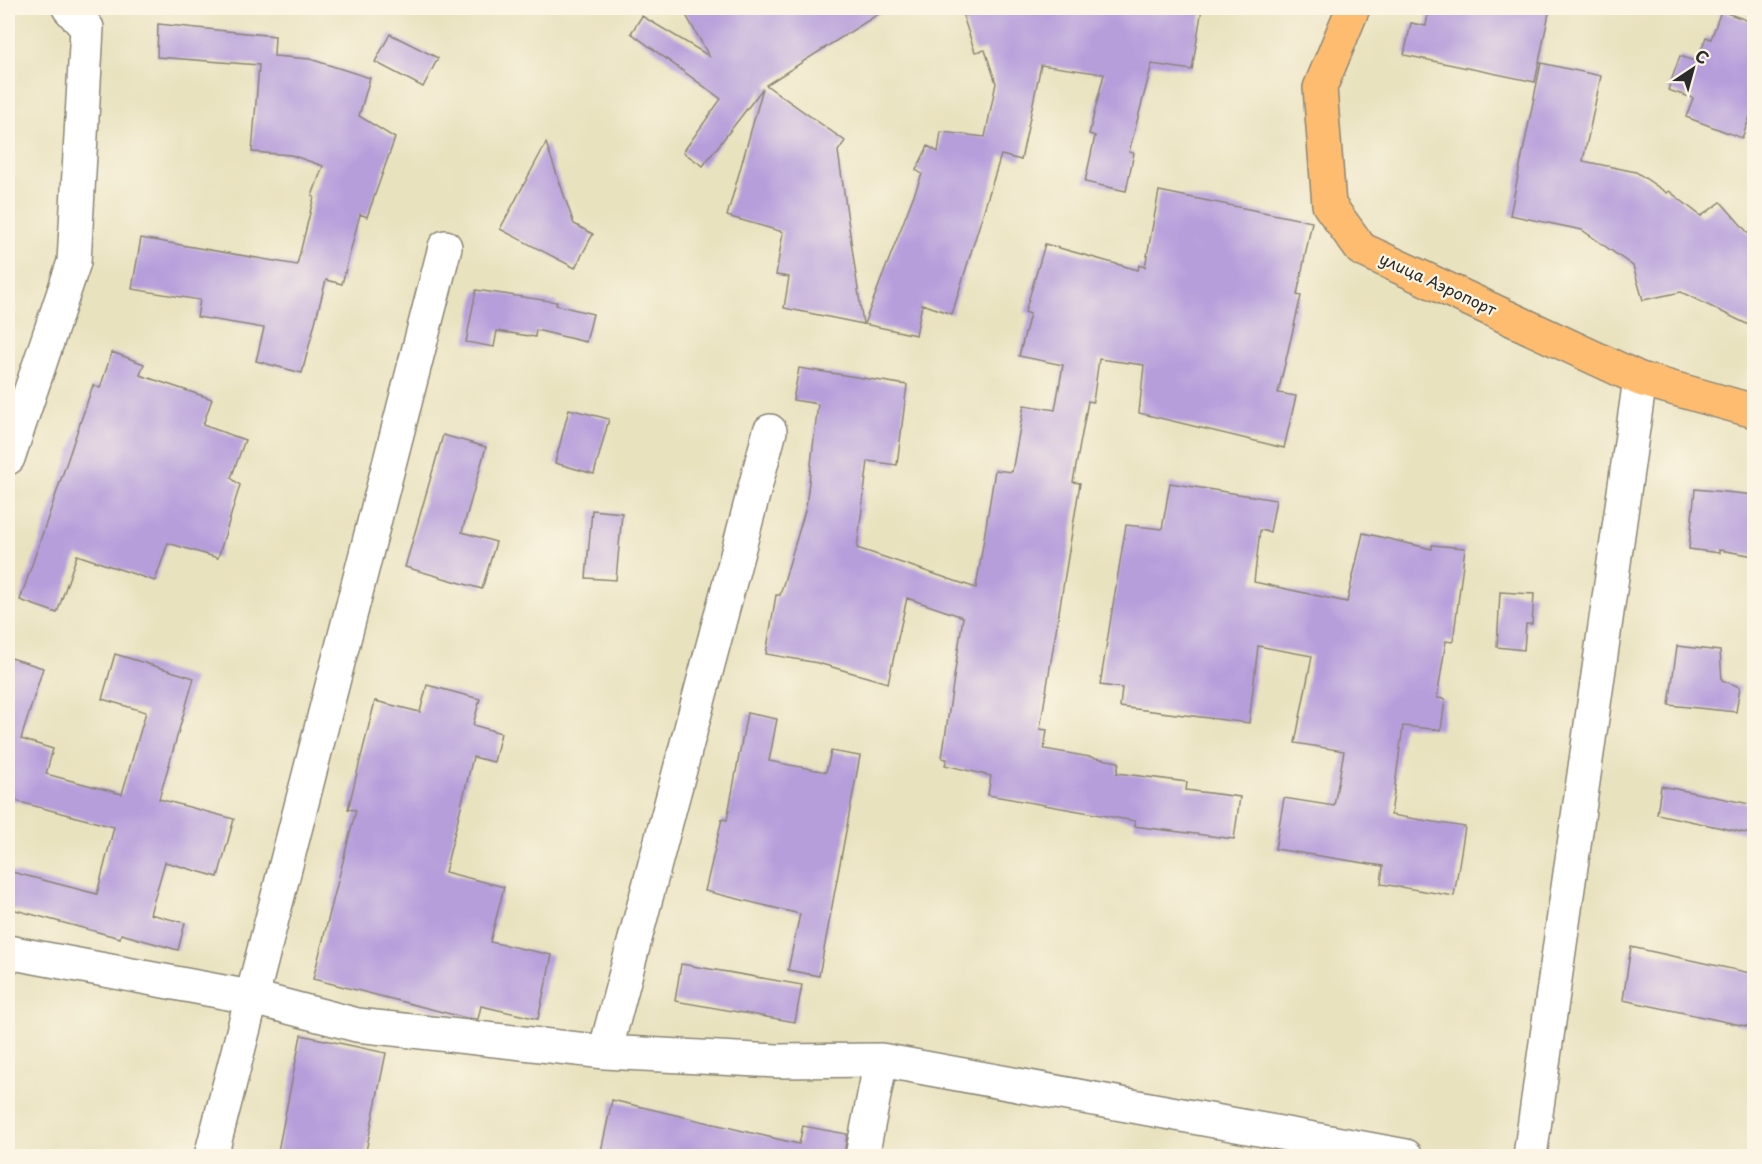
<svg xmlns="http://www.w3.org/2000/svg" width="1762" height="1164" font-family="'Playpen Sans',sans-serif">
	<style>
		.building { fill: #b69edb }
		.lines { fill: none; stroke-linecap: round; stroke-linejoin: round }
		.minor-casing { stroke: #8a8675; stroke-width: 36 }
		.major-casing { stroke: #8a8675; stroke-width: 36 }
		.minor { stroke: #fff; stroke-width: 33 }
		.major { stroke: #febc70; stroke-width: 33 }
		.labels { text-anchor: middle; stroke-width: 4.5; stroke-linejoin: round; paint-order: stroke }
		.street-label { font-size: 16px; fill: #2b2b2b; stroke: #fcf5e5 }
	</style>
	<rect width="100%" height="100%" fill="#fcf5e5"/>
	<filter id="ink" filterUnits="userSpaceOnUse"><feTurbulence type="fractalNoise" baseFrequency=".0167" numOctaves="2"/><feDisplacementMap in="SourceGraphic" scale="12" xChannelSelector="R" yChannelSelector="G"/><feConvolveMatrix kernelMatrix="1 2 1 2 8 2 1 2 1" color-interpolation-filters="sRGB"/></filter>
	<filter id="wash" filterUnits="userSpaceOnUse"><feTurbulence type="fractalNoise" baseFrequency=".008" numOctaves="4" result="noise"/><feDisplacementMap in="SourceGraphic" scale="24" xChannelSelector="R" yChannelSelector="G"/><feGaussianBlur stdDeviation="1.35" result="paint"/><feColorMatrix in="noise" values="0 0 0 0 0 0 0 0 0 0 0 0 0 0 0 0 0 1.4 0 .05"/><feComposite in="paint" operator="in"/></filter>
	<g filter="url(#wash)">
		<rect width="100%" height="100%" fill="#e9e2bf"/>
		<g id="blocks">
			<path class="building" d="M 682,8 L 888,8 L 766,85 L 845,141 L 838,151 L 863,324 L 784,308 L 789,277 L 776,275 L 783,232 L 727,216 L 763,88 L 703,166 L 683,152 L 721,99 L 631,33 L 642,16 L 709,56 Z
				M 990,8 L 1202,8 L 1192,70 L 1152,64 L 1129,152 L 1134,153 L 1126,191 L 1085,182 L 1095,136 L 1089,134 L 1104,74 L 1041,65 L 1021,160 L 1001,155 L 952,314 L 922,304 L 916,335 L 864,324 L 922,174 L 916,170 L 928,146 L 938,152 L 941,132 L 985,137 L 996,83 L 985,50 L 975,52 L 963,16 Z
				M 1429,8 L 1481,8 L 1513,14 L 1515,8 L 1550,8 L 1535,82 L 1404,55 L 1411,23 L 1426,26 Z
				M 1721,11 L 1755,23 L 1755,103 L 1742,138 L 1686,117 L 1693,98 L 1668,90 L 1680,56 L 1697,62 L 1706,37 L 1711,39 Z
				M 158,24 L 275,36 L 274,56 L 310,59 L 370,78 L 359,116 L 395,138 L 367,217 L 360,214 L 342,284 L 326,280 L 302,373 L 256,361 L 264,328 L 197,317 L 200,300 L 132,289 L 141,238 L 297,265 L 314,197 L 312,196 L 323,166 L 291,155 L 252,152 L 259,65 L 157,57 Z
				M 390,34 L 438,58 L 423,87 L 375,62 Z
				M 1541,63 L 1601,76 L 1583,161 L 1636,172 L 1667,193 L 1669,191 L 1701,216 L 1721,202 L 1755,241 L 1755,328 L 1681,292 L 1643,300 L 1633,266 L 1582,230 L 1510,215 Z
				M 546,143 L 574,224 L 593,234 L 575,268 L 500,229 Z
				M 1159,191 L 1312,222 L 1297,295 L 1301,296 L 1278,393 L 1296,396 L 1284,448 L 1139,413 L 1144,365 L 1099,359 L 1093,402 L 1088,401 L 1073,482 L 1080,483 L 1040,729 L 1047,730 L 1044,749 L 1119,762 L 1117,773 L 1187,782 L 1186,790 L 1240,797 L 1234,839 L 1134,826 L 1135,821 L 988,795 L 991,776 L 945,765 L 947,759 L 942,758 L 963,617 L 907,598 L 888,683 L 818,663 L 766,654 L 776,595 L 780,595 L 806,507 L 818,404 L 793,400 L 799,368 L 907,385 L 897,465 L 868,461 L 857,548 L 976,588 L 995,470 L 1012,472 L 1024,405 L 1055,410 L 1063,365 L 1019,356 L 1030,314 L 1025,312 L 1045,244 L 1138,270 L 1139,265 L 1145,267 Z
				M 476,290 L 557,302 L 556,305 L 593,314 L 586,342 L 536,330 L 535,337 L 497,331 L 494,347 L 466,342 Z
				M 112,352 L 144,364 L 140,375 L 212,399 L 203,425 L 245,440 L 231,478 L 240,485 L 218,558 L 168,543 L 155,581 L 77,555 L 57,613 L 20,600 L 93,385 L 100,388 Z
				M 569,409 L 609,419 L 594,474 L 555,463 Z
				M 443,435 L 486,447 L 462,532 L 496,542 L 482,589 L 405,567 Z
				M 1170,483 L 1276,500 L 1270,532 L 1260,530 L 1254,582 L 1347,602 L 1363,533 L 1432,549 L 1432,545 L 1465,548 L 1453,642 L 1446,641 L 1437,698 L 1445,699 L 1441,730 L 1403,726 L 1391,815 L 1465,827 L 1454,896 L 1381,884 L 1383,866 L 1275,849 L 1284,798 L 1334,806 L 1344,751 L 1295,743 L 1312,656 L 1258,646 L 1249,723 L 1120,707 L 1122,688 L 1100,685 L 1126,525 L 1162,529 Z
				M 1695,489 L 1755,495 L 1755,556 L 1719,550 L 1719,553 L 1689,549 Z
				M 592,510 L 622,513 L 616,580 L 586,578 Z
				M 1500,592 L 1534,594 L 1532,624 L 1526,624 L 1524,650 L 1497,647 Z
				M 1677,646 L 1720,651 L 1722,680 L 1740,687 L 1736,712 L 1669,705 Z
				M 115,654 L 194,678 L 159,799 L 234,819 L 218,877 L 165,862 L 150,914 L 185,923 L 178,950 L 121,934 L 120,938 L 8,908 L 8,871 L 97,894 L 114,827 L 8,799 L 8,657 L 43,668 L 21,739 L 53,749 L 46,774 L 122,794 L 146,712 L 102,699 Z
				M 427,685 L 480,699 L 473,725 L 501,733 L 494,762 L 473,757 L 445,872 L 504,887 L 490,942 L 552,955 L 538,1019 L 481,1006 L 478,1019 L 466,1018 L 313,979 L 356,810 L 348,809 L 375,701 L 420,712 Z
				M 747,713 L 777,719 L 769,761 L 826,772 L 831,751 L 860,756 L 819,976 L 788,970 L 800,914 L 705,891 L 722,819 L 727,820 Z
				M 1661,786 L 1755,805 L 1755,835 L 1657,814 Z
				M 1631,947 L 1755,974 L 1755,1028 L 1623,1000 Z
				M 681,964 L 802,985 L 795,1022 L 675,1001 Z
				M 301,1035 L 386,1053 L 365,1156 L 277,1156 Z
				M 612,1100 L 799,1144 L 803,1126 L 847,1134 L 844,1156 L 600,1156 Z"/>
		</g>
	</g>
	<g filter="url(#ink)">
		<use href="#blocks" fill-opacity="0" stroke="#8a8675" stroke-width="1.5"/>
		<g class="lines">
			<g class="minor-casing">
				<path id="minor" d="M 8,458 L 74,262 L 87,28 L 69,8
					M 8,952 L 250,997 L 357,1025 L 605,1052 L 777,1061 L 881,1060 L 1406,1156
					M 605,1052 L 770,431
					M 211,1156 L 445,247
					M 862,1156 L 881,1060
					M 1530,1156 L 1640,379"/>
			</g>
			<g class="major-casing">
				<path id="major" d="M 1353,8 L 1320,88 L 1329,205 L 1361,249 L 1640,379 L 1754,411"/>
			</g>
			<use href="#minor" class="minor"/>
			<use href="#major" class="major"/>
		</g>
	</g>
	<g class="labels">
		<g class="street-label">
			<text transform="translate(1438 284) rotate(25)" y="6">улица Аэропорт</text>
		</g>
	</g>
	<rect width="1762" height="1164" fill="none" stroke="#fcf5e5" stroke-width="30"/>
	<g transform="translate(1693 69) rotate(36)" stroke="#fcf5e5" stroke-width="4.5" paint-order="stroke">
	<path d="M0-4.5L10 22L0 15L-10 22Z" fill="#2b2b2b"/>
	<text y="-9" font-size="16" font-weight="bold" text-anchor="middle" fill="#2b2b2b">С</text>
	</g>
</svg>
